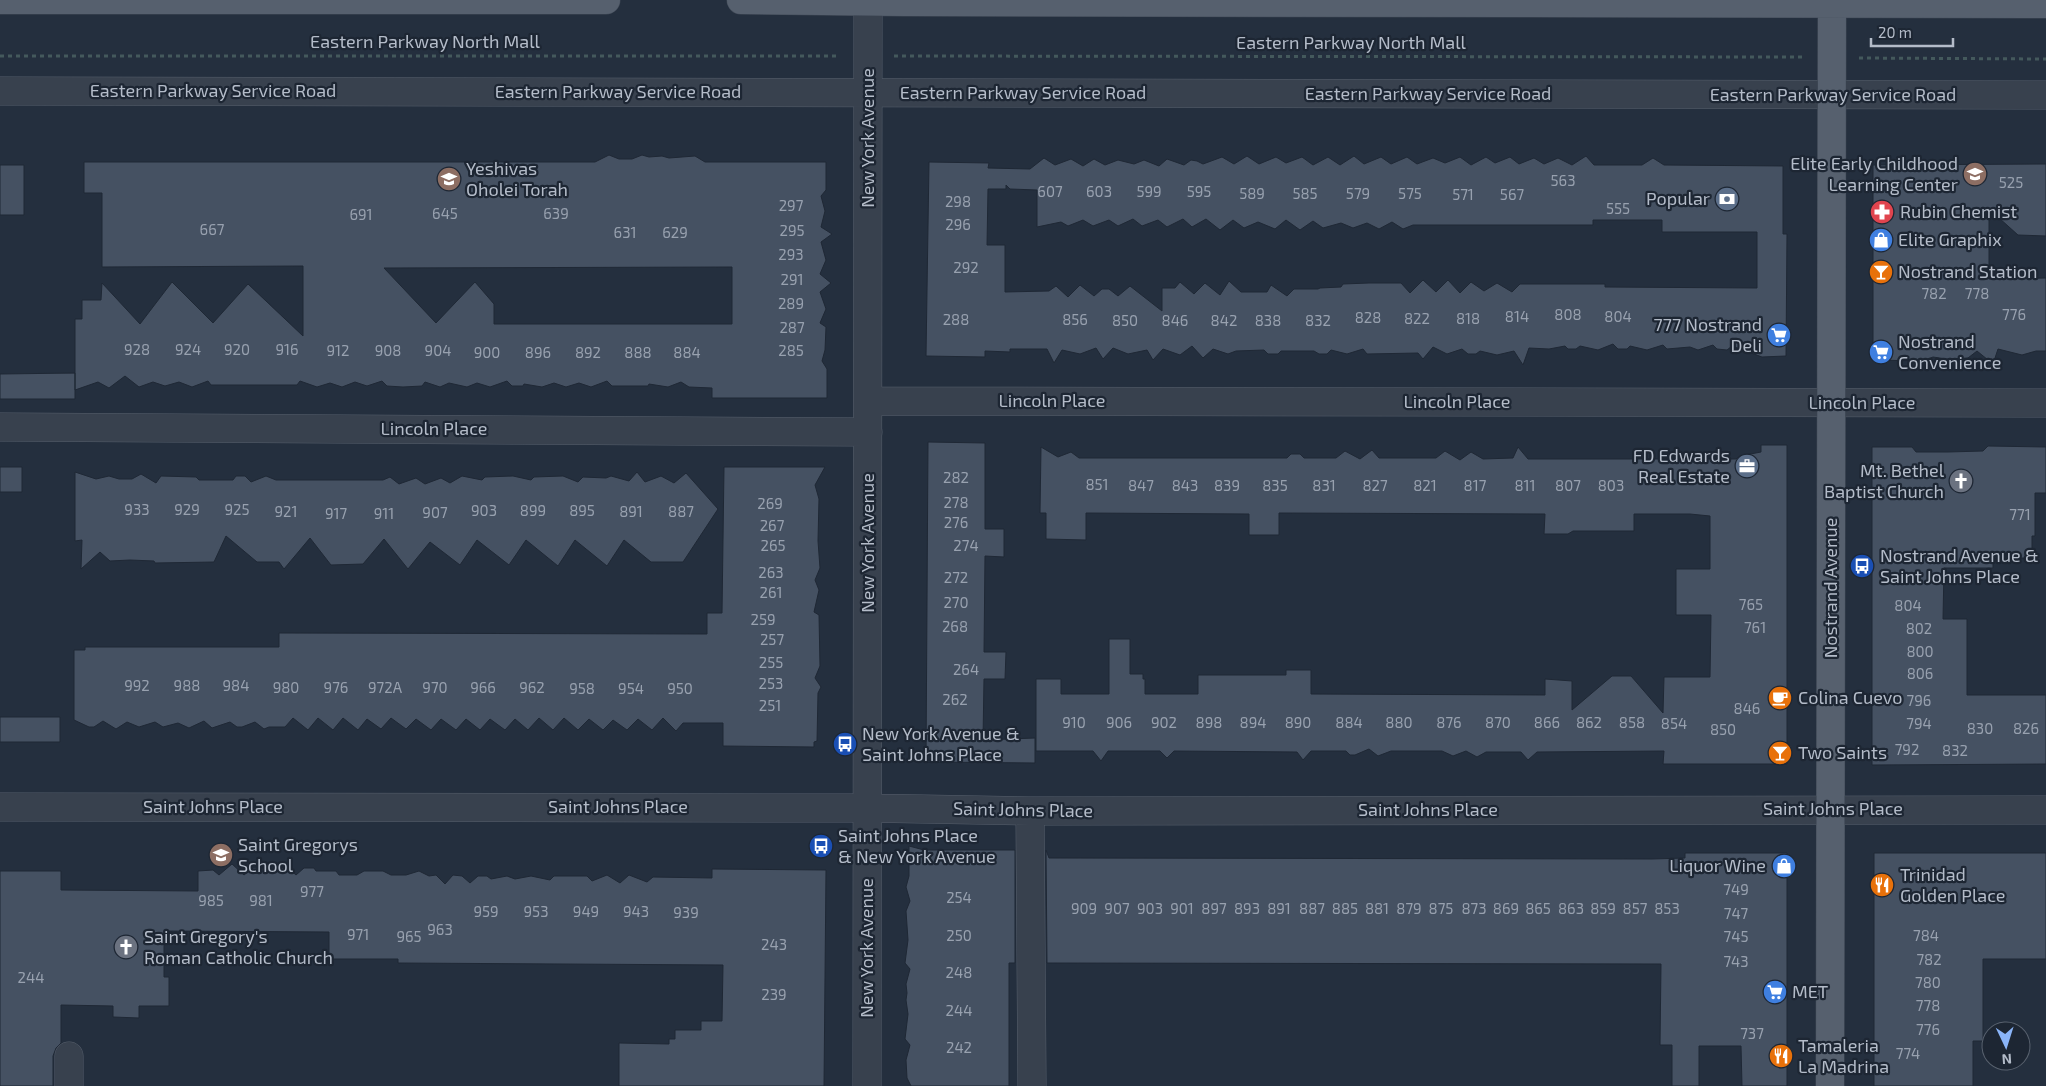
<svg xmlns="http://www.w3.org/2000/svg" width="2046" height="1086" font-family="'Exo 2',sans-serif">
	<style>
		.building { fill: #455162; stroke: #1f2835; fill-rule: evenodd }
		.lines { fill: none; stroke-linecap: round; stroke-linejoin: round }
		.minor-casing { stroke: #565f6c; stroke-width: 29 }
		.major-casing { stroke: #414a57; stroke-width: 29 }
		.path { stroke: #44595c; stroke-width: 3; stroke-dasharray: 4 4; stroke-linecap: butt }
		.minor { stroke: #38414e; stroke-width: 28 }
		.major { stroke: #56606e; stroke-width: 28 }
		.labels { text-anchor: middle; stroke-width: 4.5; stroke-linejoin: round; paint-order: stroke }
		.number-label { font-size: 15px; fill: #98a1af }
		.street-label { font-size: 18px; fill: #b4bcc9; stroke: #1d2633 }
		.poi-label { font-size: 18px; fill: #b4bcc9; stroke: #1d2633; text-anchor: start }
	</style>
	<rect width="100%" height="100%" fill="#242f3e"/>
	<path class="building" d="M 609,155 L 619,159 L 632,159 L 642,155 L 649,157 L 662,156 L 669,158 L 695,156 L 705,162 L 826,162 L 826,190 L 821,196 L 825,211 L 821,227 L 832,234 L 821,242 L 826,260 L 820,274 L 831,283 L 820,292 L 826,309 L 820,323 L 826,327 L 825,350 L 822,361 L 827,369 L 827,398 L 712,398 L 712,388 L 689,387 L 681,382 L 668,387 L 649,384 L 648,386 L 612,386 L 607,381 L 591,387 L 579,383 L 566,387 L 554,383 L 542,387 L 524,384 L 523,386 L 512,386 L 507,381 L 490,387 L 477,383 L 467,387 L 449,383 L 440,387 L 425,382 L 422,386 L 403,387 L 387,386 L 382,381 L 367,386 L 355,382 L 342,387 L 330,383 L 317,387 L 300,381 L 297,385 L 211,385 L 208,381 L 192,387 L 179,382 L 165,386 L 153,382 L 139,387 L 125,376 L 109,388 L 98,382 L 75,390 L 75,319 L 82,319 L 82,300 L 101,300 L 102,283 L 140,324 L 172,282 L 213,323 L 248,284 L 303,336 L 303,266 L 102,267 L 102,193 L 84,193 L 84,162 L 595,162 ZM 732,267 L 732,324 L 494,324 L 494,304 L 475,282 L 436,323 L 384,268 Z
		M 1247,156 L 1259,164 L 1276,157 L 1286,163 L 1302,157 L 1313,165 L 1328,157 L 1340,165 L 1354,156 L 1364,164 L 1381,157 L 1391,164 L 1407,157 L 1417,164 L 1433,158 L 1445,163 L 1460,157 L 1471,165 L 1486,157 L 1495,163 L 1510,157 L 1519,164 L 1534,158 L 1544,164 L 1558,158 L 1572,165 L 1586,156 L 1594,165 L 1642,165 L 1653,158 L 1664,165 L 1783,166 L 1783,234 L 1787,234 L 1786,356 L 1762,357 L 1732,346 L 1727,350 L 1717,349 L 1713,345 L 1698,350 L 1690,347 L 1667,349 L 1663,345 L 1647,350 L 1630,346 L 1627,349 L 1618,349 L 1613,344 L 1598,350 L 1580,346 L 1576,349 L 1568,349 L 1565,346 L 1549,349 L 1529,348 L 1523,365 L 1514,351 L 1497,355 L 1480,351 L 1476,354 L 1468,354 L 1462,349 L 1447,354 L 1433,347 L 1423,359 L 1418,353 L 1367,354 L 1363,349 L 1347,354 L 1331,350 L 1327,354 L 1319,354 L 1314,351 L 1281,351 L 1278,354 L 1268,354 L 1264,350 L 1236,351 L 1228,354 L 1213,349 L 1203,358 L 1192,346 L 1180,355 L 1163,349 L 1153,360 L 1147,350 L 1128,354 L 1113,348 L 1103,359 L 1096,348 L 1080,354 L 1062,350 L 1054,363 L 1047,349 L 1010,349 L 1010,352 L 985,351 L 985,357 L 926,356 L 929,162 L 989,163 L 988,168 L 1030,169 L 1044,158 L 1055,165 L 1071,159 L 1083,166 L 1094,159 L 1105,165 L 1118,160 L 1134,164 L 1144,160 L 1159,166 L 1167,159 L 1184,165 L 1191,160 L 1197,161 L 1203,164 L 1222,157 L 1234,164 ZM 1006,185 L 1010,189 L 1037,190 L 1037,227 L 1061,222 L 1068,226 L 1083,220 L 1093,226 L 1109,220 L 1118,226 L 1133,219 L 1142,226 L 1158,220 L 1167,227 L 1183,219 L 1192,227 L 1206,219 L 1220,230 L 1233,220 L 1244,228 L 1258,222 L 1275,229 L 1286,220 L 1300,230 L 1313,221 L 1323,228 L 1341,223 L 1353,228 L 1367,223 L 1379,229 L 1392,222 L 1403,229 L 1413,225 L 1593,225 L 1593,220 L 1662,220 L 1662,232 L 1757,232 L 1757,288 L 1605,287 L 1605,284 L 1520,284 L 1512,292 L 1497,283 L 1484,291 L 1471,282 L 1460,293 L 1448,280 L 1436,292 L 1423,280 L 1410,293 L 1401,283 L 1369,283 L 1343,284 L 1341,287 L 1320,288 L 1318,289 L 1294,289 L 1287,296 L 1271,285 L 1267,292 L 1241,292 L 1229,281 L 1220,295 L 1205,283 L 1194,294 L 1180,282 L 1175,288 L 1162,288 L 1162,311 L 1130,286 L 1118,296 L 1109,289 L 1102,289 L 1094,296 L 1080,285 L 1068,297 L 1056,286 L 1049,291 L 1005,292 L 1005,245 L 987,245 L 988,189 L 1006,189 Z
		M 2046,164 L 2046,236 L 2018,235 L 1989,209 L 1989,279 L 2046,278 L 2046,351 L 2036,351 L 2022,355 L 1998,349 L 1993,364 L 1977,351 L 1968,358 L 1946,359 L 1933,357 L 1923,361 L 1873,360 L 1873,165 Z
		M 0,165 L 24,165 L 24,215 L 0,215 Z
		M 75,373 L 75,399 L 0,399 L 0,374 Z
		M 928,442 L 985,443 L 985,529 L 1004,529 L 1004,557 L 985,556 L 984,652 L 1006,652 L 1005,679 L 984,679 L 983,740 L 1035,738 L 1035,763 L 926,762 Z
		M 1761,445 L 1787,445 L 1787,764 L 1663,764 L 1664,751 L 1537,752 L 1528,760 L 1521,752 L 1486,752 L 1477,757 L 1466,751 L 1453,756 L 1442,751 L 1391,751 L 1378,756 L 1369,749 L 1355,755 L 1350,755 L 1346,751 L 1311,751 L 1303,760 L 1297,752 L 1174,751 L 1167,758 L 1160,751 L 1108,751 L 1101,761 L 1093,751 L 1036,751 L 1036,679 L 1061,679 L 1061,694 L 1109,694 L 1109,639 L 1130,639 L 1130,674 L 1143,674 L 1143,679 L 1145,679 L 1145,694 L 1198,694 L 1198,675 L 1286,675 L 1286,670 L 1311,670 L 1311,694 L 1545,695 L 1545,679 L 1572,681 L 1572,710 L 1612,676 L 1631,676 L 1663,713 L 1664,677 L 1710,677 L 1711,615 L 1676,615 L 1676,569 L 1710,569 L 1710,516 L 1690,514 L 1634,514 L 1634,531 L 1573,531 L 1568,534 L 1544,534 L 1545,514 L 1279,513 L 1279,535 L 1249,535 L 1249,514 L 1086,513 L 1086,540 L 1046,539 L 1046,513 L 1040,513 L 1041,447 L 1058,457 L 1071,452 L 1079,458 L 1287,458 L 1291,454 L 1300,454 L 1304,458 L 1336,458 L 1345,451 L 1360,459 L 1372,450 L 1379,458 L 1436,458 L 1445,451 L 1460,460 L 1471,452 L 1483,459 L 1513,458 L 1518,447 L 1528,459 L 1683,459 L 1693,455 L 1703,459 L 1736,459 L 1740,456 L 1761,452 Z
		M 1988,446 L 2046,447 L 2046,493 L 2035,493 L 2035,536 L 2032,536 L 2032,558 L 1993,558 L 1993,568 L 1944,568 L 1943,619 L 1967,619 L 1967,695 L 2046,695 L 2046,764 L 1872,765 L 1872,447 L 1912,447 L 1916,452 L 1948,452 L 1983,451 Z
		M 0,467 L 22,467 L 22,492 L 0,492 Z
		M 724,467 L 825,467 L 815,485 L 819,499 L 818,541 L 820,568 L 815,580 L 819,590 L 814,612 L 819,615 L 820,666 L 815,678 L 821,687 L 818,693 L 817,741 L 814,742 L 814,747 L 723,746 L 723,723 L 683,723 L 676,731 L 663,718 L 652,730 L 638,719 L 627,730 L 613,720 L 603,730 L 589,719 L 578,730 L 564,718 L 553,730 L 539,718 L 528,730 L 515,719 L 505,730 L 490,719 L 480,730 L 466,719 L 456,730 L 441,719 L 431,730 L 416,719 L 406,729 L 391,718 L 381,729 L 367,719 L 358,730 L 343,718 L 333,730 L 318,718 L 308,730 L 293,718 L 285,727 L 269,727 L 264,729 L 255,722 L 242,727 L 237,727 L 230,722 L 212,728 L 204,721 L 189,728 L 178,723 L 163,727 L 155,722 L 139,727 L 127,722 L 116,729 L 103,721 L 94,727 L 89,727 L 74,720 L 74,650 L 85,650 L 85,647 L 279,647 L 279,633 L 707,634 L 707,613 L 722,613 Z
		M 75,472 L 96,479 L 109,476 L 119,479 L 132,479 L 141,474 L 156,483 L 161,476 L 196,477 L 199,480 L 233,480 L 236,476 L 245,476 L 251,482 L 266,476 L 276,480 L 383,480 L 390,477 L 399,484 L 416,478 L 425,484 L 441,478 L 450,483 L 462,476 L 482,480 L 485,477 L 513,476 L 531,480 L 534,477 L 563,476 L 578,482 L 583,477 L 606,478 L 611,476 L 629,481 L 637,472 L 645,482 L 661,476 L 674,483 L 686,473 L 718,509 L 683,562 L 651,562 L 624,540 L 607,566 L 575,540 L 558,566 L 526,540 L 509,565 L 477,540 L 460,565 L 430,542 L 408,569 L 384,539 L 363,564 L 331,565 L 310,538 L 284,569 L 279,562 L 257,562 L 226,536 L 214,562 L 155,563 L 154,561 L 130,560 L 110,561 L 100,552 L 81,569 L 82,540 L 75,541 Z
		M 0,717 L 60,717 L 60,742 L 0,742 Z
		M 909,846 L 924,850 L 1015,850 L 1015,963 L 1009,963 L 1009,1086 L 911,1086 L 907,1078 L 906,1060 L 910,1045 L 905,1039 L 908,1014 L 906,1000 L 907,993 L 906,984 L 910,969 L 905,963 L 908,940 L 906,911 L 910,901 L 906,887 L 909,876 Z
		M 1046,850 L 1049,858 L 1652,859 L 1685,858 L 1685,853 L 1787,853 L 1787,1086 L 1742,1086 L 1741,1046 L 1699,1046 L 1699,1086 L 1672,1086 L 1672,1045 L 1660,1045 L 1661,964 L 1047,963 Z
		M 1874,853 L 2046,853 L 2046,959 L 1983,959 L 1983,1041 L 1973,1041 L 1973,1086 L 1874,1086 Z
		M 232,864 L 244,875 L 253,868 L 261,867 L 271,873 L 279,868 L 287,867 L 296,875 L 304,868 L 314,868 L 316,871 L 336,871 L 339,875 L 357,875 L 364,871 L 383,871 L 391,875 L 406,875 L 419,871 L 429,876 L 436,875 L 445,884 L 453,875 L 462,876 L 470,883 L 478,876 L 487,876 L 491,879 L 507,876 L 515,879 L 531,876 L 550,880 L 554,876 L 587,876 L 592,881 L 607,875 L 620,883 L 629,875 L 647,882 L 653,877 L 712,878 L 712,869 L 826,870 L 824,1086 L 619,1086 L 619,1043 L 669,1044 L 669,1039 L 675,1039 L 675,1030 L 701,1030 L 701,1021 L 722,1021 L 723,965 L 398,963 L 398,959 L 329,959 L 329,932 L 164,931 L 164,977 L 169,977 L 169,1006 L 139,1006 L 139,1018 L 113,1017 L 113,1006 L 61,1005 L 61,1043 L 56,1048 L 53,1056 L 53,1086 L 0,1086 L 0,871 L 61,871 L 61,890 L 198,891 L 198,871 L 213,870 L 219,875 Z"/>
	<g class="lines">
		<g class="minor-casing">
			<path id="minor" d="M 0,91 L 2046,95
				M 868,401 L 2046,403
				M 0,427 L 868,432
				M 0,807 L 867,808 L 1030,811 L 2046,810
				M 1030,811 L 1032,1086
				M 69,1086 L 69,1056
				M 867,1086 L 868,0"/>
		</g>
		<g class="major-casing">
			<path id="major" d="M 0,0 L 606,0
				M 741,0 L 903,2 L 2046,4
				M 1830,1086 L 1832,0"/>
		</g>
		<path class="path" d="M 0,56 L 840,56
			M 894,56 L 1805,57
			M 1859,58 L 2046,59"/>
		<use href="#minor" class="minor"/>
		<use href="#major" class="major"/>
	</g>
	<defs>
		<g id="school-disc" transform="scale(1.25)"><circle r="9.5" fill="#8d6e63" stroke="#1d2633"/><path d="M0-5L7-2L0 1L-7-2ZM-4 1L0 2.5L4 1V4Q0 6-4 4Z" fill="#fff"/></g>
		<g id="bank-disc" transform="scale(1.25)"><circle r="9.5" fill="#5c6f8a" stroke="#1d2633"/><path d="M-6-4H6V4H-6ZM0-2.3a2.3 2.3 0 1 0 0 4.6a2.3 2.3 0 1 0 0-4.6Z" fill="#fff"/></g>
		<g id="pharmacy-disc" transform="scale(1.25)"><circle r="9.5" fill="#e0444e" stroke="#1d2633"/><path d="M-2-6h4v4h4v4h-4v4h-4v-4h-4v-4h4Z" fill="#fff"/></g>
		<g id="shop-disc" transform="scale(1.25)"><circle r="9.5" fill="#3f7fe0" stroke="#1d2633"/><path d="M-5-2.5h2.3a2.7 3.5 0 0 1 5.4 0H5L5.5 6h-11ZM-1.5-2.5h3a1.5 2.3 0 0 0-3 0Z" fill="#fff"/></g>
		<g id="bar-disc" transform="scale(1.25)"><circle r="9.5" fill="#e8710a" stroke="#1d2633"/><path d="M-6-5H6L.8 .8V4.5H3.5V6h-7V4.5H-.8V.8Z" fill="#fff"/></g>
		<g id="supermarket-disc" transform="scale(1.25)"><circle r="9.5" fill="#3f7fe0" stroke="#1d2633"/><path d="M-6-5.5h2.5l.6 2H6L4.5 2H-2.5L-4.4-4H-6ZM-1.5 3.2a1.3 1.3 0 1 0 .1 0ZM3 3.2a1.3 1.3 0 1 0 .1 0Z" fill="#fff"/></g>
		<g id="office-disc" transform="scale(1.25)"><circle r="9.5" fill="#5c6f8a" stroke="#1d2633"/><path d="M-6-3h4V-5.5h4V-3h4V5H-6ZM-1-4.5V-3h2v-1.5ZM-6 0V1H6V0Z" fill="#fff"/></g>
		<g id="church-disc" transform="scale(1.25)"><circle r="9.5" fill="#6b7280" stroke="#1d2633"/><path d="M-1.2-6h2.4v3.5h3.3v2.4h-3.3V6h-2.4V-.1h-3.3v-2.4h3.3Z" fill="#fff"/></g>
		<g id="bus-disc" transform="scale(1.25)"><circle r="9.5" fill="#1a4fb4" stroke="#1d2633"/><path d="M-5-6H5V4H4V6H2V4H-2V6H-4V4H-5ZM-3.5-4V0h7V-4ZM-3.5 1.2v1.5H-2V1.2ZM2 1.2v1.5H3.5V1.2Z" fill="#fff"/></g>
		<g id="cafe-disc" transform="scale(1.25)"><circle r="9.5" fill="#e8710a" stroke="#1d2633"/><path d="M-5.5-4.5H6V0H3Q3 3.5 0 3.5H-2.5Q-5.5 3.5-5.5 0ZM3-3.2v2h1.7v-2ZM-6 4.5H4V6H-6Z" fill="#fff"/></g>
		<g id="restaurant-disc" transform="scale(1.25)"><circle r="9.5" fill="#e8710a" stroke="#1d2633"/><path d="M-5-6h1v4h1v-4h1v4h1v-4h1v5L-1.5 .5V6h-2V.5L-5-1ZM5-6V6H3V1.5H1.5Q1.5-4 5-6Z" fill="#fff"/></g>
	</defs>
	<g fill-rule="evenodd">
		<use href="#school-disc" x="1975" y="174"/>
		<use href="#school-disc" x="449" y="179"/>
		<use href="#bank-disc" x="1727" y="199"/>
		<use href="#pharmacy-disc" x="1882" y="212"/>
		<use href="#shop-disc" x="1881" y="240"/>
		<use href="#bar-disc" x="1881" y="272"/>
		<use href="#supermarket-disc" x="1779" y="335"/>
		<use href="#supermarket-disc" x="1881" y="352"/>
		<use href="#office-disc" x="1747" y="466"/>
		<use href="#church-disc" x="1961" y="481"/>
		<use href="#bus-disc" x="1862" y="566"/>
		<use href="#cafe-disc" x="1780" y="698"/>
		<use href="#bus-disc" x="845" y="744"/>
		<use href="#bar-disc" x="1780" y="753"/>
		<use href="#bus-disc" x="821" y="846"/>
		<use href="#school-disc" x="221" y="855"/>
		<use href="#shop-disc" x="1784" y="866"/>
		<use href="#restaurant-disc" x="1882" y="885"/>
		<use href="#church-disc" x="126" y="947"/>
		<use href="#supermarket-disc" x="1775" y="992"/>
		<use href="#restaurant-disc" x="1781" y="1056"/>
	</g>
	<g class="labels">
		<g class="number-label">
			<text x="1563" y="186">563</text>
			<text x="2011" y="188">525</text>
			<text x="1050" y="197">607</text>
			<text x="1099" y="197">603</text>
			<text x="1149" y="197">599</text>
			<text x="1199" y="197">595</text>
			<text x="1252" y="199">589</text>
			<text x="1305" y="199">585</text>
			<text x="1358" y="199">579</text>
			<text x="1410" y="199">575</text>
			<text x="1463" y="200">571</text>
			<text x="1512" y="200">567</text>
			<text x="958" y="207">298</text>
			<text x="791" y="211">297</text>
			<text x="1618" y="214">555</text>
			<text x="445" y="219">645</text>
			<text x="556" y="219">639</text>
			<text x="361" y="220">691</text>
			<text x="958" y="230">296</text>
			<text x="212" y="235">667</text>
			<text x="792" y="236">295</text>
			<text x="625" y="238">631</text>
			<text x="675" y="238">629</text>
			<text x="791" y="260">293</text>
			<text x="966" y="273">292</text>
			<text x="792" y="285">291</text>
			<text x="1934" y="299">782</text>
			<text x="1977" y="299">778</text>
			<text x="791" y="309">289</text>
			<text x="1568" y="320">808</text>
			<text x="2014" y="320">776</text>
			<text x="1517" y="322">814</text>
			<text x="1618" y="322">804</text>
			<text x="1368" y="323">828</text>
			<text x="1417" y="324">822</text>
			<text x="1468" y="324">818</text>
			<text x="956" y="325">288</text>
			<text x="1075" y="325">856</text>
			<text x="1125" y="326">850</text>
			<text x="1175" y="326">846</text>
			<text x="1224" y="326">842</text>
			<text x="1268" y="326">838</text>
			<text x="1318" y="326">832</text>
			<text x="792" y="333">287</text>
			<text x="137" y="355">928</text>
			<text x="188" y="355">924</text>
			<text x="237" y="355">920</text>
			<text x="287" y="355">916</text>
			<text x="338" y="356">912</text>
			<text x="388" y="356">908</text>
			<text x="438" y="356">904</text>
			<text x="791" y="356">285</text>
			<text x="487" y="358">900</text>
			<text x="538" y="358">896</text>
			<text x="588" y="358">892</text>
			<text x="638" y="358">888</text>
			<text x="687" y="358">884</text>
			<text x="956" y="483">282</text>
			<text x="1097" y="490">851</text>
			<text x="1141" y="491">847</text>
			<text x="1185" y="491">843</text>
			<text x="1227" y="491">839</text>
			<text x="1275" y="491">835</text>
			<text x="1324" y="491">831</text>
			<text x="1375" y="491">827</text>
			<text x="1425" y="491">821</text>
			<text x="1475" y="491">817</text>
			<text x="1525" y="491">811</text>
			<text x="1568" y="491">807</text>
			<text x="1611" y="491">803</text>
			<text x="956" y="508">278</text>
			<text x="770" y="509">269</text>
			<text x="137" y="515">933</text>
			<text x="187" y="515">929</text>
			<text x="237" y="515">925</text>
			<text x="484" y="516">903</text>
			<text x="533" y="516">899</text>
			<text x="582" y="516">895</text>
			<text x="286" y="517">921</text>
			<text x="631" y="517">891</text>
			<text x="681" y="517">887</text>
			<text x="435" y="518">907</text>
			<text x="336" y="519">917</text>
			<text x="384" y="519">911</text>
			<text x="2020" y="520">771</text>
			<text x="956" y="528">276</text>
			<text x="772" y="531">267</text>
			<text x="773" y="551">265</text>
			<text x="966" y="551">274</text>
			<text x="771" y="578">263</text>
			<text x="956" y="583">272</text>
			<text x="771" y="598">261</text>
			<text x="956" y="608">270</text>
			<text x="1751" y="610">765</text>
			<text x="1908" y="611">804</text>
			<text x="763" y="625">259</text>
			<text x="955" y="632">268</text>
			<text x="1755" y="633">761</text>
			<text x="1919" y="634">802</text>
			<text x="772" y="645">257</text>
			<text x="1920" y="657">800</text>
			<text x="771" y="668">255</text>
			<text x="966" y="675">264</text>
			<text x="1920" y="679">806</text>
			<text x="771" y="689">253</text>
			<text x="137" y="691">992</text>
			<text x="187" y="691">988</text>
			<text x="236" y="691">984</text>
			<text x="286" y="693">980</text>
			<text x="336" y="693">976</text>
			<text x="385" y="693">972A</text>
			<text x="435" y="693">970</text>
			<text x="483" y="693">966</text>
			<text x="532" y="693">962</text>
			<text x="582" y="694">958</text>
			<text x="631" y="694">954</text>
			<text x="680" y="694">950</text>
			<text x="955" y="705">262</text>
			<text x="1919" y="706">796</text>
			<text x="770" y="711">251</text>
			<text x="1747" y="714">846</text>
			<text x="1074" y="728">910</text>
			<text x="1119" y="728">906</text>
			<text x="1164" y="728">902</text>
			<text x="1209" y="728">898</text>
			<text x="1253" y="728">894</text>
			<text x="1298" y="728">890</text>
			<text x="1349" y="728">884</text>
			<text x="1399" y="728">880</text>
			<text x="1449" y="728">876</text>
			<text x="1498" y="728">870</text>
			<text x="1547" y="728">866</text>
			<text x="1589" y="728">862</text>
			<text x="1632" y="728">858</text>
			<text x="1674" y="729">854</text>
			<text x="1919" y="729">794</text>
			<text x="1980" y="734">830</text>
			<text x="2026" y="734">826</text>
			<text x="1723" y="735">850</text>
			<text x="1907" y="755">792</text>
			<text x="1955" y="756">832</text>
			<text x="1736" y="895">749</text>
			<text x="312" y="897">977</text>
			<text x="959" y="903">254</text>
			<text x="211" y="906">985</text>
			<text x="261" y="906">981</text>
			<text x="1084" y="914">909</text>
			<text x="1117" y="914">907</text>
			<text x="1150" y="914">903</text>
			<text x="1182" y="914">901</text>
			<text x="1214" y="914">897</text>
			<text x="1247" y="914">893</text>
			<text x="1279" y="914">891</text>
			<text x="1312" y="914">887</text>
			<text x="1345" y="914">885</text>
			<text x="1377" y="914">881</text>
			<text x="1409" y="914">879</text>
			<text x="1441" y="914">875</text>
			<text x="1474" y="914">873</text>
			<text x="1506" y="914">869</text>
			<text x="1538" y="914">865</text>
			<text x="1571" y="914">863</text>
			<text x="1603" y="914">859</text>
			<text x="1635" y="914">857</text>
			<text x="1667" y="914">853</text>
			<text x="486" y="917">959</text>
			<text x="536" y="917">953</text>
			<text x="586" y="917">949</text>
			<text x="636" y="917">943</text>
			<text x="686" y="918">939</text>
			<text x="1736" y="919">747</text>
			<text x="440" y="935">963</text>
			<text x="358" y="940">971</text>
			<text x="959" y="941">250</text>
			<text x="1926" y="941">784</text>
			<text x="409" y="942">965</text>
			<text x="1736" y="942">745</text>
			<text x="774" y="950">243</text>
			<text x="1929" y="965">782</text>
			<text x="1736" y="967">743</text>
			<text x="959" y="978">248</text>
			<text x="31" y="983">244</text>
			<text x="1928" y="988">780</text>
			<text x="774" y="1000">239</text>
			<text x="1928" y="1011">778</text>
			<text x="959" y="1016">244</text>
			<text x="1928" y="1035">776</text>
			<text x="1752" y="1039">737</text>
			<text x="959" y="1053">242</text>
			<text x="1908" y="1059">774</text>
		</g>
		<g class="street-label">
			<text x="425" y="48">Eastern Parkway North Mall</text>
			<text x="1351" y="49">Eastern Parkway North Mall</text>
			<text x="213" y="97">Eastern Parkway Service Road</text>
			<text x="618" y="98">Eastern Parkway Service Road</text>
			<text x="1023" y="99">Eastern Parkway Service Road</text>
			<text x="1428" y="100">Eastern Parkway Service Road</text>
			<text x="1833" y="101">Eastern Parkway Service Road</text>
			<text transform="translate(868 138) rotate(-90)" y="6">New York Avenue</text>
			<text x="1052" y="407">Lincoln Place</text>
			<text x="1457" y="408">Lincoln Place</text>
			<text x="1862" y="409">Lincoln Place</text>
			<text x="434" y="435">Lincoln Place</text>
			<text transform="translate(868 543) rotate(-90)" y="6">New York Avenue</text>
			<text transform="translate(1831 588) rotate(-90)" y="6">Nostrand Avenue</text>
			<text x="213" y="813">Saint Johns Place</text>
			<text x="618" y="813">Saint Johns Place</text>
			<text x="1833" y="815">Saint Johns Place</text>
			<text transform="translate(1023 810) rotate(1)" y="6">Saint Johns Place</text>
			<text x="1428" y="816">Saint Johns Place</text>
			<text transform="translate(867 948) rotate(-90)" y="6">New York Avenue</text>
		</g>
		<g class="poi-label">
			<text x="1958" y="170" text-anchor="end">Elite Early Childhood<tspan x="1958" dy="21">Learning Center</tspan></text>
			<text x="466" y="175">Yeshivas<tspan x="466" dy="21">Oholei Torah</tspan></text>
			<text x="1710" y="205" text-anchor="end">Popular</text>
			<text x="1900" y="218">Rubin Chemist</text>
			<text x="1898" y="246">Elite Graphix</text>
			<text x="1898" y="278">Nostrand Station</text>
			<text x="1762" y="331" text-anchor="end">777 Nostrand<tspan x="1762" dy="21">Deli</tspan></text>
			<text x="1898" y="348">Nostrand<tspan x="1898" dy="21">Convenience</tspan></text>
			<text x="1730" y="462" text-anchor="end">FD Edwards<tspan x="1730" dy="21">Real Estate</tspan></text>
			<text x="1944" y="477" text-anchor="end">Mt. Bethel<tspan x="1944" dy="21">Baptist Church</tspan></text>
			<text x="1880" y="562">Nostrand Avenue &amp;<tspan x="1880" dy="21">Saint Johns Place</tspan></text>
			<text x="1798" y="704">Colina Cuevo</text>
			<text x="862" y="740">New York Avenue &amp;<tspan x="862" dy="21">Saint Johns Place</tspan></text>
			<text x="1798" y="759">Two Saints</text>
			<text x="838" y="842">Saint Johns Place<tspan x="838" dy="21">&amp; New York Avenue</tspan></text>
			<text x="238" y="851">Saint Gregorys<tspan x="238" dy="21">School</tspan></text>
			<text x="1766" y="872" text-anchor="end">Liquor Wine</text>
			<text x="1900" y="881">Trinidad<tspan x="1900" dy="21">Golden Place</tspan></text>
			<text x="144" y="943">Saint Gregory's<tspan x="144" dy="21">Roman Catholic Church</tspan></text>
			<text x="1792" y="998">MET</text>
			<text x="1798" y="1052">Tamaleria<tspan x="1798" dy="21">La Madrina</tspan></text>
		</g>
	</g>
	<g transform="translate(2006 1046) rotate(176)"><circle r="24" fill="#1d2633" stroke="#59626f"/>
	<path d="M0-4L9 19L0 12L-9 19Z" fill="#8ab4f8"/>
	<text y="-8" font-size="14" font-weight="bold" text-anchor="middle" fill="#b4bcc9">N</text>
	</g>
	<path d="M1871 38v8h82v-8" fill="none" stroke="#b4bcc9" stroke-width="2.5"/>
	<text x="1878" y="38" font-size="15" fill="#b4bcc9" stroke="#1d2633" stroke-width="4" paint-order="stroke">20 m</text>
</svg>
